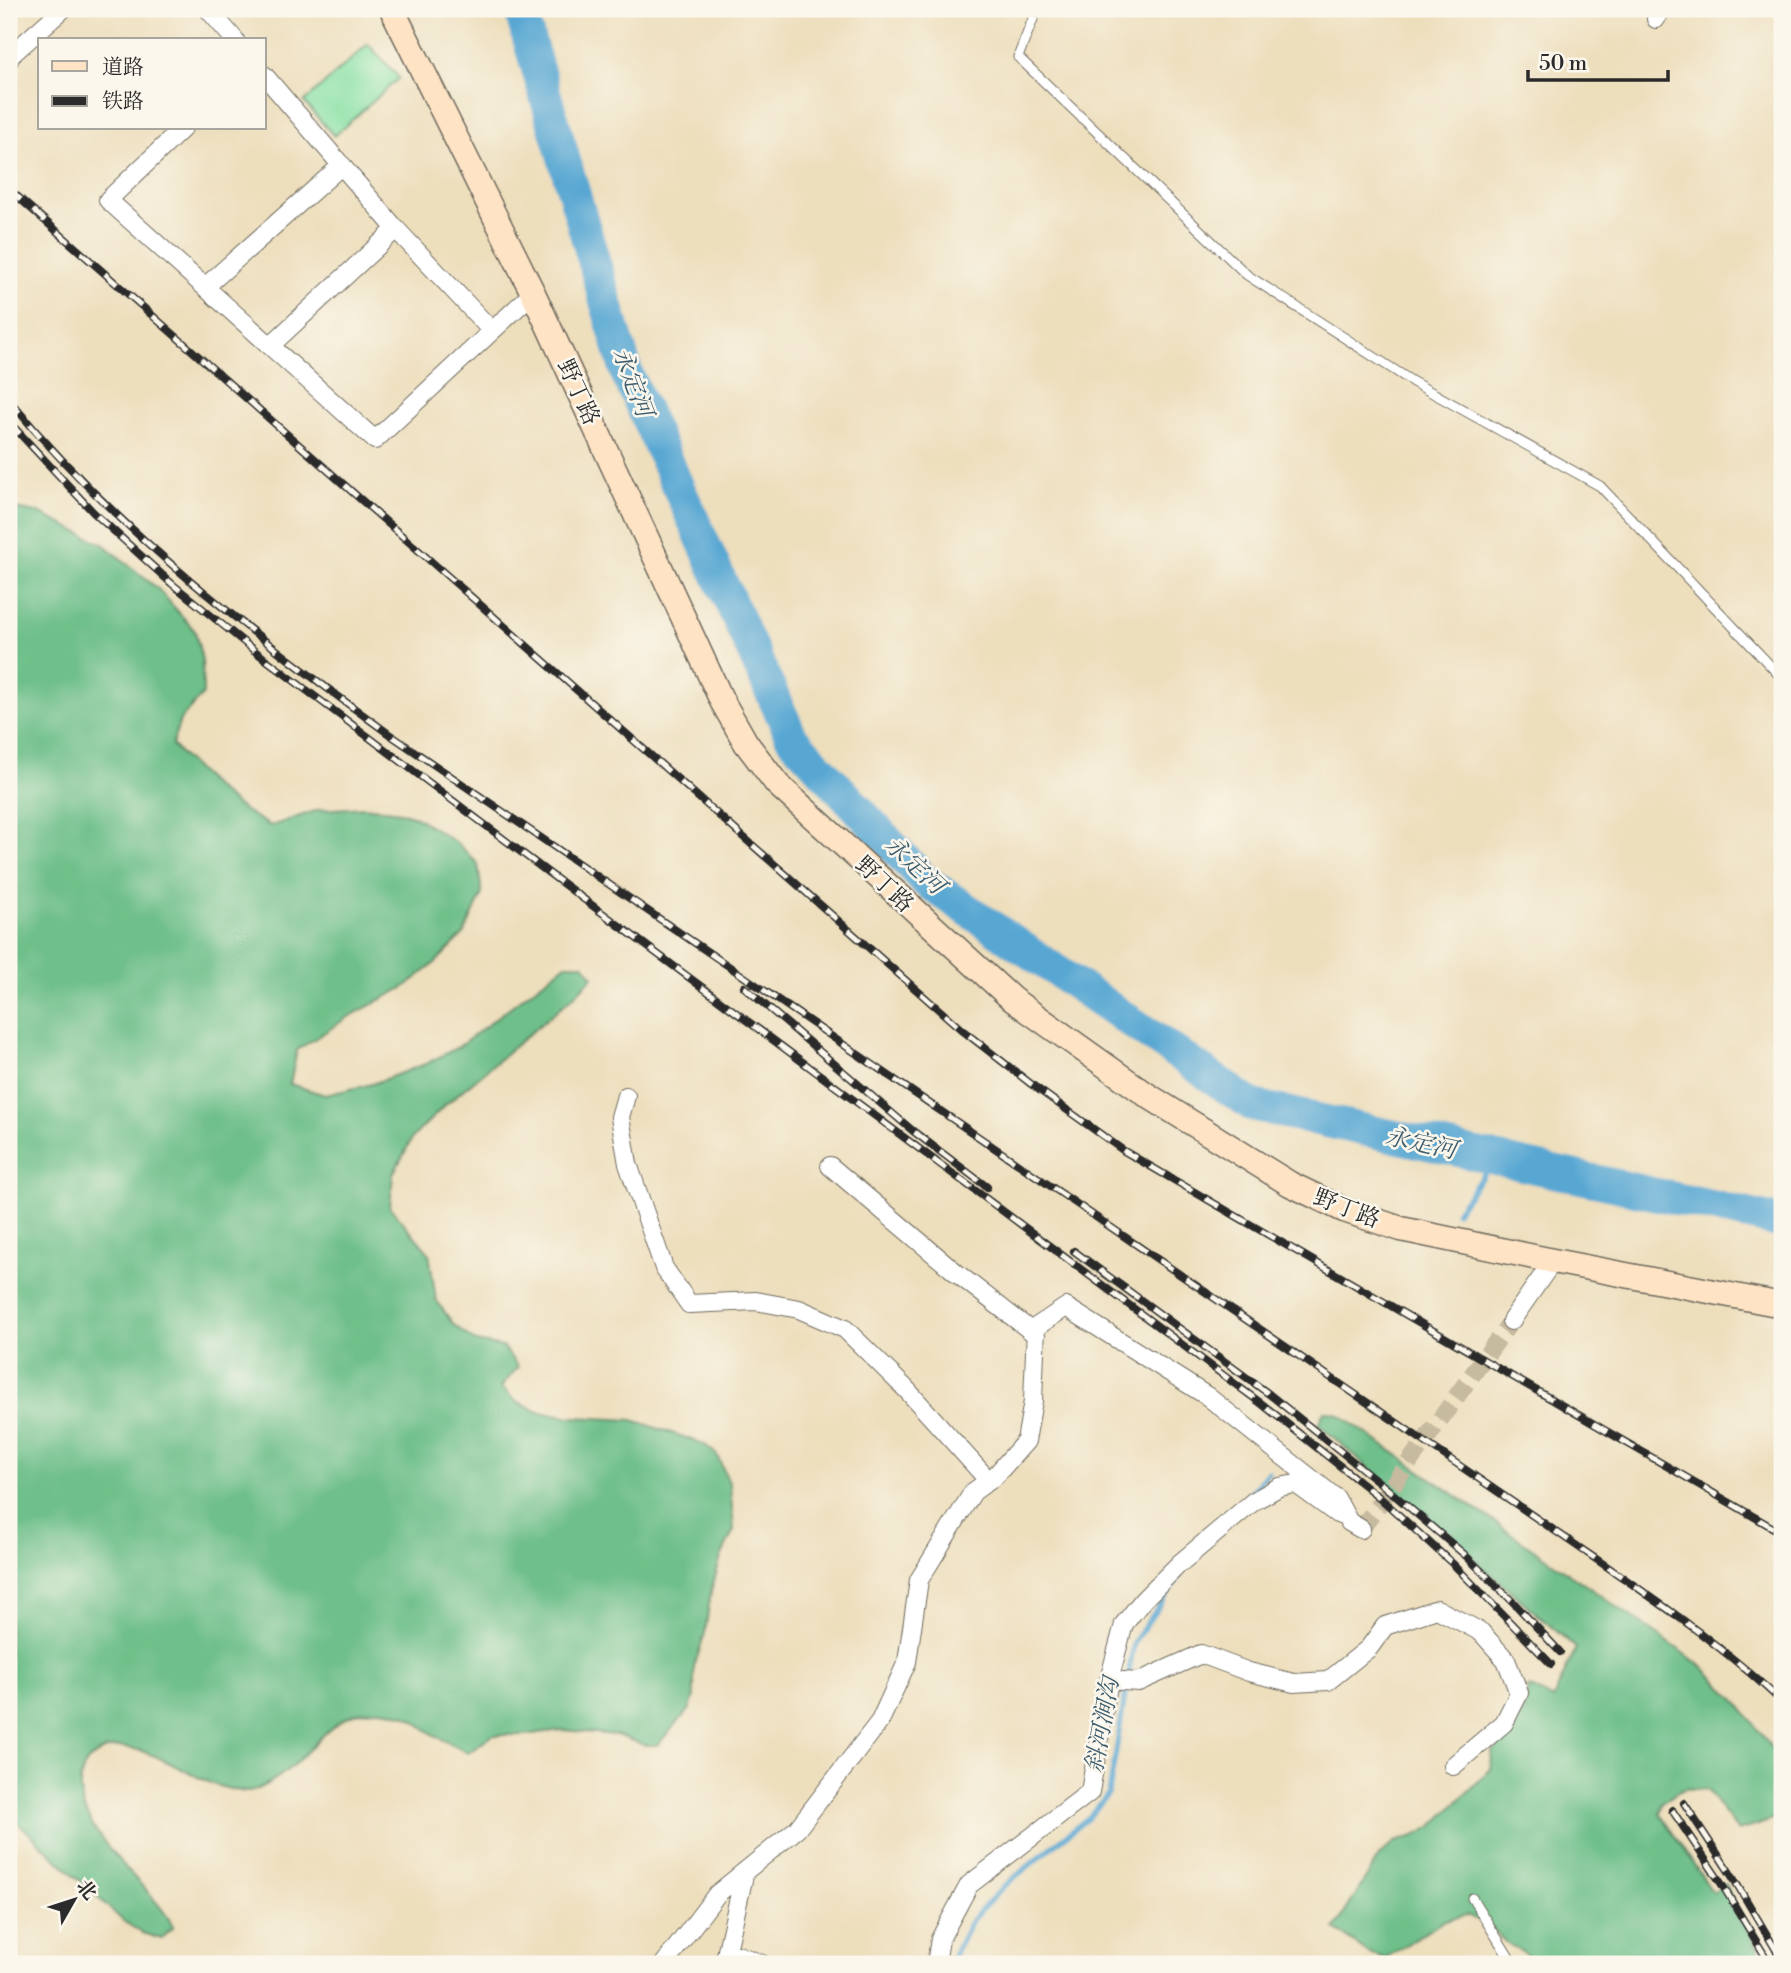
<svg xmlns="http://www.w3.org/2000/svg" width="1791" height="1973" font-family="'Libre Bodoni','Noto Serif SC',serif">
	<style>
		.green { fill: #89e1a5; stroke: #5a8668; stroke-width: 2 }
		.forest { fill: #6ebf8a; stroke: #4c755a; stroke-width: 2 }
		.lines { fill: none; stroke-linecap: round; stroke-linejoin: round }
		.stream { stroke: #59a7d3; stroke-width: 5 }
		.river { stroke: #59a7d3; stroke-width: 33 }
		.minor-tunnel { stroke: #c6ba9f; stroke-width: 18; stroke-dasharray: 18 9; stroke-linecap: butt }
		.service-casing { stroke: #6f6a5e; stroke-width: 11 }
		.minor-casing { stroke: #6f6a5e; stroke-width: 20 }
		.secondary-casing { stroke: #6f6a5e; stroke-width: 27 }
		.service { stroke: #fff; stroke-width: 9 }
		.minor { stroke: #fff; stroke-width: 18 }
		.secondary { stroke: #fee4c5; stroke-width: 24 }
		.rail-casing { stroke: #2b2b2b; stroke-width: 8 }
		.rail { stroke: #fbf7ec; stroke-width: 5; stroke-dasharray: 16; stroke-linecap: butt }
		.labels { text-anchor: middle; stroke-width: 5; stroke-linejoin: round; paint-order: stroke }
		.street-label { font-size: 23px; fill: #2b2b2b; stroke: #fbf7ec }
		.water-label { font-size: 24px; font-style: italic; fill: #3d5d6e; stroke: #fbf7ec }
	</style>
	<rect width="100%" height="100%" fill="#fbf7ec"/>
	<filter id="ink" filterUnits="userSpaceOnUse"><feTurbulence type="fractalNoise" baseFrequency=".0143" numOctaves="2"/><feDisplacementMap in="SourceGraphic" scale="14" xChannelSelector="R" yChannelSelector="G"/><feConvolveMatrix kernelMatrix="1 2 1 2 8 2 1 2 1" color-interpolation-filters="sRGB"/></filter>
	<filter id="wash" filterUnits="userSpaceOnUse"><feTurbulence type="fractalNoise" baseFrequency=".00686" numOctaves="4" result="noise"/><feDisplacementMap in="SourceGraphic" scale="28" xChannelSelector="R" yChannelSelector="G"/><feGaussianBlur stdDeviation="1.57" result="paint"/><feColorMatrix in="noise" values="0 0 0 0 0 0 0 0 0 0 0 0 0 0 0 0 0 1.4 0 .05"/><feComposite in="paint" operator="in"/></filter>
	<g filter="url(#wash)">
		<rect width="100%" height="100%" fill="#eddebc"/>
		<path class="green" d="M 368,44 L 399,78 L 334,136 L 304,102 Z"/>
		<path class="forest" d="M 9,508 L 39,513 L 103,544 L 159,590 L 195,631 L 202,660 L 203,694 L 180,720 L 172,745 C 203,777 231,806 271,826 L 318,810 L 365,807 L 400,812 L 416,817 L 458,844 L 478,864 L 482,894 L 464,934 L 434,964 L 405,987 L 350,1016 L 297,1050 L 290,1084 L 325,1095 L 372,1084 L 428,1063 L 460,1046 L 566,964 L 584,964 L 593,977 L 574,996 L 444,1106 L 413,1137 L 393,1174 L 390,1207 L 429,1253 L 436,1300 L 454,1325 L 476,1342 L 503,1347 L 518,1367 L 501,1387 L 515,1401 L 539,1412 L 572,1417 L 633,1420 L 704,1444 L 717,1455 L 730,1485 L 734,1530 L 721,1557 L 711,1591 L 705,1633 L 694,1667 L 694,1696 L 690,1709 L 657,1745 L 644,1745 L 616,1735 L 562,1730 L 524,1735 L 493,1735 L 468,1753 C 455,1746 442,1740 431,1733 C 422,1727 414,1718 404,1715 C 334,1691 317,1758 267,1784 C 261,1787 254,1792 248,1792 C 238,1791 225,1788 216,1785 C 185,1775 131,1732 99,1753 C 89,1758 83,1766 81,1777 C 70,1829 151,1884 173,1926 L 162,1939 L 142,1933 L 123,1921 L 24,1828 L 12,1819 L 9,1821 Z
			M 1324,1411 L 1338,1414 L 1684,1653 L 1705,1669 L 1735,1699 L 1782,1762 L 1782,1817 L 1738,1831 L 1707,1790 C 1684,1786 1680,1789 1662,1803 L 1660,1814 L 1713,1893 L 1725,1884 L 1766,1964 L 1542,1964 L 1504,1941 L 1490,1926 L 1467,1915 L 1445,1920 L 1385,1958 L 1369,1953 L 1335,1929 L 1380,1855 L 1395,1842 L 1415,1836 L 1433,1826 L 1491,1769 L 1492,1753 L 1523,1712 L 1529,1687 L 1553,1699 L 1576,1648 L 1318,1424 Z"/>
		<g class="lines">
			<path class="stream" d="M 1456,1212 L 1495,1159
				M 1247,1497 L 1268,1472
				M 949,1964 L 972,1920 L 1004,1886 L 1089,1817 L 1109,1793 L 1134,1642 L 1181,1574"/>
			<path class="river" d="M 520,9 L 627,374 L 792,738 L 924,880 L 1252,1105 L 1782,1222"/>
		</g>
	</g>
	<g filter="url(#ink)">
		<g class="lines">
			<path class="minor-tunnel" d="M 1361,1529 L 1511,1321"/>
			<g class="service-casing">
				<path id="service" d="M 1037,9 L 1018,57 L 1247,275 L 1413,382 L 1600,486 L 1782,678
					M 1472,1898 L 1510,1959 L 1508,1964"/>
			</g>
			<g class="minor-casing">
				<path id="minor" d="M 208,9 L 235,40
					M 1656,19 L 1661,9
					M 9,60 L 11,55 L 63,9
					M 264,75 L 396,229 L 492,331 L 533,293
					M 183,128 L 108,200 L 375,440 L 492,331
					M 205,287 L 342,165
					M 271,345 L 396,229
					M 626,1096 L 620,1117 L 628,1164 L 664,1268 L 689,1304 L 756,1301 L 799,1309 L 845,1329 L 906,1389 L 989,1481
					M 830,1166 L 959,1275 L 1036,1335
					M 1511,1321 L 1553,1261
					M 1109,1680 L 1124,1624 L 1143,1600 L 1179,1564 L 1254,1501 L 1279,1487 L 1296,1484 L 1337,1514
					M 727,1951 L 762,1964
					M 664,1964 L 717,1894 L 797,1829 L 880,1721 L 907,1662 L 919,1580 L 973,1492 L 995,1476 L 1026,1441 L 1033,1401 L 1036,1327 L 1066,1307 L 1207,1396 L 1336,1498 L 1349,1522 L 1361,1529
					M 724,1964 L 745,1871
					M 936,1964 L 940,1939 L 969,1885 L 1090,1792 L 1109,1680 L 1138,1682 L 1201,1654 L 1249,1672 L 1294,1683 L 1328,1681 L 1369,1648 L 1385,1626 L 1437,1609 L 1481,1632 L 1506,1660 L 1519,1693 L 1504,1723 L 1453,1766"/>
			</g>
			<g class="secondary-casing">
				<path id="secondary" d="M 392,9 L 533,293 L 722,701 L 746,743 L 777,784 L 1012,999 L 1147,1095 L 1290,1184 L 1344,1210 L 1401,1229 L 1553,1261 L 1782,1305"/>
			</g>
			<use href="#service" class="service"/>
			<use href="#minor" class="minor"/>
			<use href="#secondary" class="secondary"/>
			<g class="rail-casing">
				<path id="rail" d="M 9,189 L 962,1030 L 1031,1084 L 1124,1151 L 1782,1533
					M 9,400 C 120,534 249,631 389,734 L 1564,1537 C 1639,1589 1716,1639 1782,1702
					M 9,422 L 93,512 L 171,583 L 256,652 L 550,874 L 1262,1404 L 1379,1497 L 1454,1565 L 1551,1664
					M 744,987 L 913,1131 L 987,1187
					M 1074,1251 L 1269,1394 L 1385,1487 L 1465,1555 L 1514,1603 L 1560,1652
					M 1684,1803 L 1732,1876 L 1782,1960
					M 1672,1810 L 1721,1883 L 1770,1964"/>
			</g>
			<use href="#rail" class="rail"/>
		</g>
	</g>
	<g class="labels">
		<g class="street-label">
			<text transform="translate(579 392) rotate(65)" y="8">野丁路</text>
			<text transform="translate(885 884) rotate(43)" y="8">野丁路</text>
			<text transform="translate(1347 1208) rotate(21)" y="8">野丁路</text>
		</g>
		<g class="water-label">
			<text transform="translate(633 382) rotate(69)" y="8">永定河</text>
			<text transform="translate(915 865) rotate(43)" y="8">永定河</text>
			<text transform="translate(1421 1143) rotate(12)" y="8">永定河</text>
			<text transform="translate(1102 1725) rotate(-80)" y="8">斜河涧沟</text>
		</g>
	</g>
	<rect width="1791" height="1973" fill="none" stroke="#fbf7ec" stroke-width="35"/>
	<rect x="38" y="38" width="228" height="91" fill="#fbf7ec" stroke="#a8a59f" stroke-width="2"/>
	<rect x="52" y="61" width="35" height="10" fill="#fee4c5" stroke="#a8a59f" stroke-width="2"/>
	<text x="102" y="74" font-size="21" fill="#2b2b2b">道路</text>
	<rect x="52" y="96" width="35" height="10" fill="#2b2b2b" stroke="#a8a59f" stroke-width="2"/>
	<text x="102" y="108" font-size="21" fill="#2b2b2b">铁路</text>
	<g transform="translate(74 1900) rotate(51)" stroke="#fbf7ec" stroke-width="5" paint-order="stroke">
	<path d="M0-5L12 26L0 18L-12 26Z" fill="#2b2b2b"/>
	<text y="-10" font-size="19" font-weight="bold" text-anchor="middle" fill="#2b2b2b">北</text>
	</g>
	<path d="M1528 70v10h140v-10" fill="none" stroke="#2b2b2b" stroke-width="3.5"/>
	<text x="1539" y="70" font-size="21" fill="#2b2b2b" stroke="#fbf7ec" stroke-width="5" paint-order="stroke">50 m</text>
</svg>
